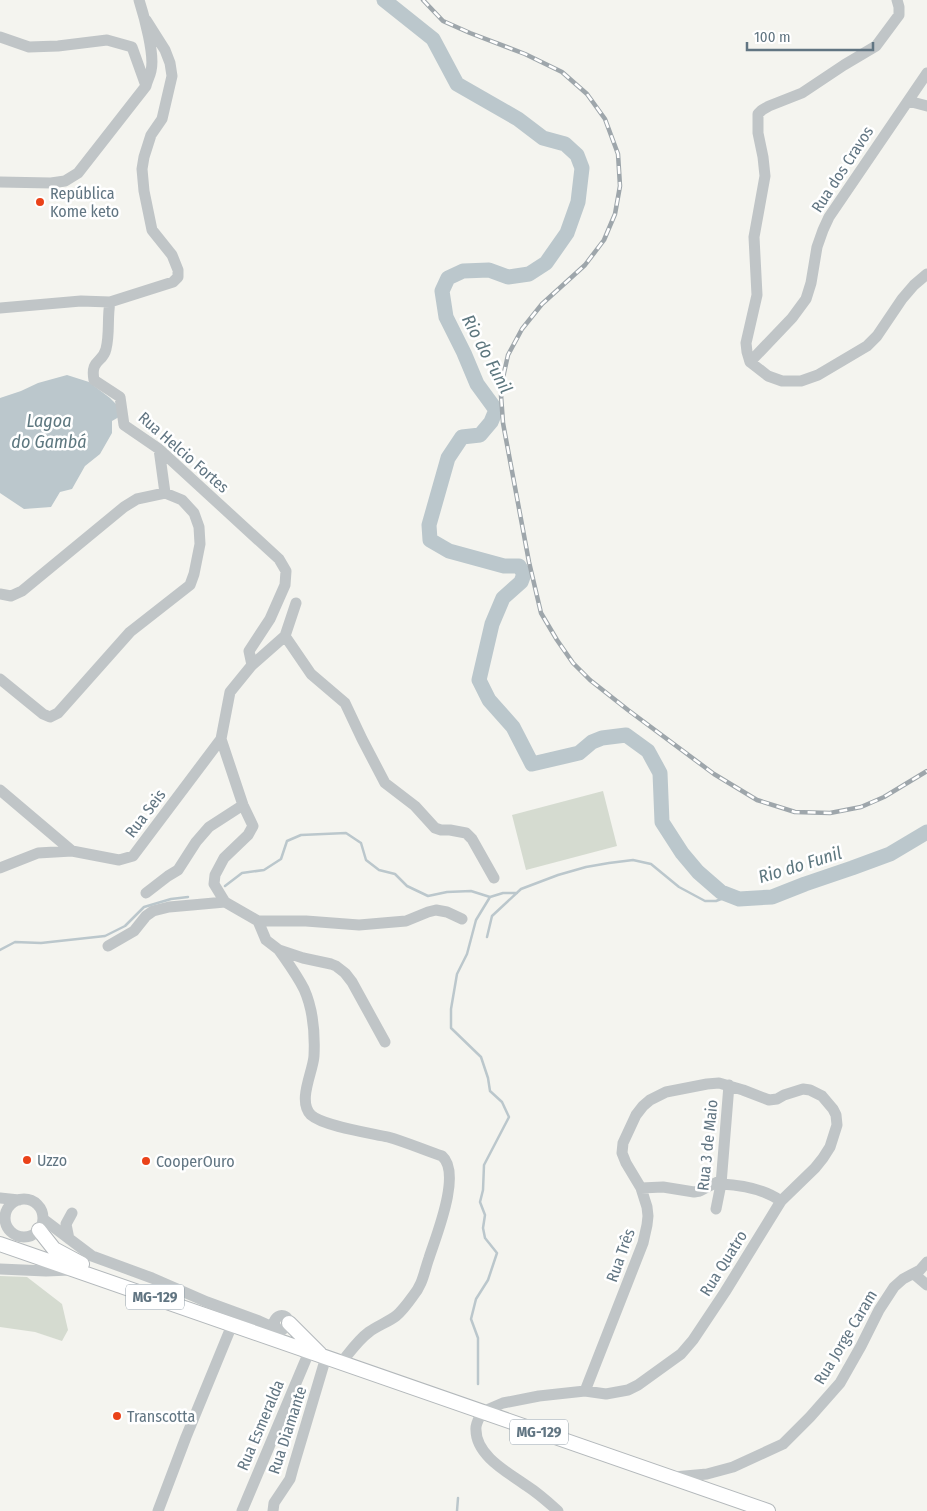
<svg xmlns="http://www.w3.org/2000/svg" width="927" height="1511" font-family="'Fira Sans Condensed',sans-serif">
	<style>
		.green { fill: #d5dbd0 }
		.water { fill: #bbc7cc }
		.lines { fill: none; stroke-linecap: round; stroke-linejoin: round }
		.stream { stroke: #bbc7cc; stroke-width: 2.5 }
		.river { stroke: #bbc7cc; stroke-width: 15 }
		.major-casing { stroke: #b3b8bb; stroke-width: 16 }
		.minor { stroke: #c0c5c7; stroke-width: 11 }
		.major { stroke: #fff; stroke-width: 14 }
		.rail-casing { stroke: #9ea6ab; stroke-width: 4.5 }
		.rail { stroke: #fff; stroke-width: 2.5; stroke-dasharray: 8; stroke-linecap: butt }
		.poi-dot { fill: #ea4219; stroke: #fff; stroke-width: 2 }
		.labels { text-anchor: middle; stroke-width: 5; stroke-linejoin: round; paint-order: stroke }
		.shield { fill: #fff; stroke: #909ea8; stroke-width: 1 }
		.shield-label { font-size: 15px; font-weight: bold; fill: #617582 }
		.street-label { font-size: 16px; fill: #617582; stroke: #fff }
		.poi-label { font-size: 16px; fill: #617582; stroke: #fff; text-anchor: start }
		.water-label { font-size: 18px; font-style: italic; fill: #5d777f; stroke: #fff }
	</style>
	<rect width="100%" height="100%" fill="#f4f4ef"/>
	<path class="green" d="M 603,791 L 617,846 L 526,870 L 512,815 Z
		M 0,1276 L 27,1277 L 62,1304 L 68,1330 L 62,1341 L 35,1332 L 0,1327 Z"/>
	<path class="water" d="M 67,375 L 89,382 L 110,398 L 117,405 L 119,417 L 112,421 L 112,433 L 100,454 L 85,466 L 72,489 L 60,492 L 51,507 L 24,509 L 0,493 L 0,398 L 21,391 L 38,383 Z"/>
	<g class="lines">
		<path class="stream" d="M 225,886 L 242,873 L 264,870 L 281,859 L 287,841 L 301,835 L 346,833 L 361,843 L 366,860 L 379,870 L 395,874 L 407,886 L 428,896 L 447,892 L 471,891 L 490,897 L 503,893 L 517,893
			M 487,937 L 492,916 L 521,889 L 558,875 L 586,867 L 609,863 L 633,860 L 651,864 L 679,887 L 705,901 L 716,901 L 729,896
			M 0,950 L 15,942 L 41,943 L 105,936 L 125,926 L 144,907 L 171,899 L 188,897
			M 478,1384 L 478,1338 L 471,1319 L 476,1299 L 488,1280 L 497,1253 L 485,1238 L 483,1228 L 485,1215 L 480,1202 L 483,1190 L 484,1165 L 509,1117 L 502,1102 L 490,1091 L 488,1078 L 481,1057 L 451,1028 L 451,1009 L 457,974 L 467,954 L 476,920 L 490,897
			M 457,1511 L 458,1498"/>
		<path class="river" d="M 384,0 L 433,39 L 457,84 L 518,119 L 543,138 L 565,144 L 577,155 L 582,168 L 578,202 L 567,233 L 546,263 L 529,274 L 508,277 L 489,270 L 463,271 L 448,278 L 442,291 L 446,317 L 464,353 L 477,384 L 496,410 L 491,422 L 480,435 L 462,437 L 448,458 L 429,525 L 430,540 L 449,551 L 504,566 L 519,566 L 524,574 L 521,582 L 503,598 L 492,624 L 479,680 L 489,700 L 513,727 L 532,764 L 579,753 L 592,742 L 602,738 L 626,735 L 648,751 L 660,773 L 662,822 L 682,853 L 698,872 L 721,892 L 739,899 L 772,897 L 805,884 L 852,868 L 890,854 L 927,832"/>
		<g class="major-casing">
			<path id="major" d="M 39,1230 L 54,1249 L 82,1264
				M 0,1244 C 257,1331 512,1423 768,1511
				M 289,1323 L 320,1354"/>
		</g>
		<path class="minor" d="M 897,0 L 899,7 L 899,15 L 876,46 L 844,65 L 802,93 L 769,106 L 762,110 L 758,114 L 758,133 L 763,157 L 765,176 L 754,237 L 757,295 L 746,343 L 747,352 L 750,362 L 768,376 L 782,381 L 801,381 L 818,375 L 867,346 L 877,336 L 902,299 L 914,285 L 927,274
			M 146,20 L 165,50 L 170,63 L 172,76 L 162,119 L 151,135 L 144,157 L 142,169 L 144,191 L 152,230 L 172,255 L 178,270 L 178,277 L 173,282 L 110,302 C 107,318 110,333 106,349 C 103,363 90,359 94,380 L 120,397 L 124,425 L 159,449 L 279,559 L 286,571 L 285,585 L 270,619 L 249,651 L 252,665 L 230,692 L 221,739 L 243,805 L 253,826 L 248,835 L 224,858 L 215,875 L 214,884 L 225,902
			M 0,37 L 29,47 L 58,46 L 107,40 L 132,47 L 146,86
			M 908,101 L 927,106
			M 0,182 L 51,183 L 65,181 L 78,173 L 146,86 C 147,81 150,76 151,71 C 155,55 144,16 139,0
			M 0,308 L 81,301 L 110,302
			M 750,362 L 792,318 L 806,299 L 811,283 L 817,247 L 823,230 L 829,217 L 927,73
			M 159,449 L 165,493
			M 0,594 L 11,596 L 22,591 L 124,507 L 137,499 L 165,493 L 182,500 L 194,513 L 199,527 L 200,544 L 194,574 L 190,585 L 130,632 L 58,713 L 50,717 L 43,714 L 0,679
			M 285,636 L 311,674 L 345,703 L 362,739 L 385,783 L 415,806 L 435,828 L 441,830 L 450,830 L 466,833 L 472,839 L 494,878
			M 252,665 L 285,636 L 296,603
			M 0,790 L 72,851
			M 0,868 L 38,853 L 72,851 L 119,860 L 133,856 L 221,739
			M 146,893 L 168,876 L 178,870 L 196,842 L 209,827 L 243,805
			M 258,921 L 266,940 L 279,950 L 303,958 L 331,964 L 336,966 L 345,973 L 352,982 L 385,1042
			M 108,946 L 134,931 L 146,916 L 153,911 L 169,907 L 192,905 L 225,902 L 258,921 L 306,921 L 359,925 L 406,921 L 428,912 L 436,910 L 447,912 L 462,919
			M 279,950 C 288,963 297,975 304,989 C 313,1009 315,1035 314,1056 C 313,1072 297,1101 311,1115 C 323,1126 370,1133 388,1137 C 406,1142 424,1150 442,1156 C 462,1173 436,1236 429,1258 C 424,1272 423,1284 413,1296 C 408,1303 402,1311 396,1316 C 388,1322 377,1326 369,1332 C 358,1340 350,1352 341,1363
			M 721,1184 C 741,1185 764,1189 781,1201
			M 641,1188 L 663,1187 L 694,1192 L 700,1191 L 721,1180
			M 0,1198 L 19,1200
			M5 1218a19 19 0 1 1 38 0a19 19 0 1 1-38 0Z
			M 716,1209 L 721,1184 L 729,1085
			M 43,1219 L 92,1256 L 152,1278 L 207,1302 L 259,1321 L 279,1330 L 282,1330 L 288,1326 C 291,1315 278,1311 274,1322 L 276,1328
			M 69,1239 L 66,1224 L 72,1213
			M 0,1269 L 46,1271 L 70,1270
			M 914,1274 L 927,1285
			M 674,1477 L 707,1474 L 733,1467 L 783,1444 L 810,1417 L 840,1383 L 861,1346 L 879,1310 L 894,1287 L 903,1279 L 920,1270 L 927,1262
			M 158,1511 L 186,1437 L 232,1325
			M 242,1511 L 309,1352
			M 273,1511 L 274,1503 L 290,1479 L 293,1468 L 326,1357
			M 558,1511 C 548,1502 538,1493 527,1486 C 509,1473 476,1456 476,1430 C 475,1424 480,1417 482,1412 L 503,1403 L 539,1396 L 585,1391 L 606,1394 L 628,1390 L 638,1385 L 681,1354 L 693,1340 L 725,1292 L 781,1201 L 815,1168 L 823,1158 L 830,1147 L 837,1125 L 836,1115 L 833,1109 L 822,1096 L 810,1090 L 803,1089 L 784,1095 L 777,1099 L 769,1100 L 743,1090 L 719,1083 L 707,1084 L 666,1092 L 650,1100 L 643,1106 L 636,1115 L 623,1143 L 622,1153 L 626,1163 L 641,1188 L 647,1207 L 648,1216 L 647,1225 L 643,1243 L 585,1391"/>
		<use href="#major" class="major"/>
		<g class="rail-casing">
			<path id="rail" d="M 423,0 L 443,21 L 470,33 L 525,54 L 562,72 L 587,94 L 605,119 L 618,154 L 620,186 L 615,214 L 604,240 L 585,265 L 542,304 L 522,329 L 508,355 L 504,373 L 501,395 L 503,423 L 529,562 L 541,613 L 557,640 L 573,663 L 590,680 L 628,710 L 714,774 L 757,800 L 795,812 L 830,813 L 861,807 L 884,797 L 927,771"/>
		</g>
		<use href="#rail" class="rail"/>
	</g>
	<g class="poi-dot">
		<circle cx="40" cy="202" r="5"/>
		<circle cx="27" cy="1160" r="5"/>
		<circle cx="146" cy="1161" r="5"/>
		<circle cx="117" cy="1416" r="5"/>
	</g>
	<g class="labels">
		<g class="shield">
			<rect x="126" y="1284.5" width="58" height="25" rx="4"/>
			<rect x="510" y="1419.5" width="58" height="25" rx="4"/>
		</g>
		<g class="shield-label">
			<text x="155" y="1302">MG-129</text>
			<text x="539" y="1437">MG-129</text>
		</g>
		<g class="street-label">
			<text transform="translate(842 169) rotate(-57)" y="6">Rua dos Cravos</text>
			<text transform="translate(184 452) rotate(41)" y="6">Rua Helcio Fortes</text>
			<text transform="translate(145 813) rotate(-53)" y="6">Rua Seis</text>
			<text transform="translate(707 1145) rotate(-84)" y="6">Rua 3 de Maio</text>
			<text transform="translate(620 1255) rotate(-70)" y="6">Rua Três</text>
			<text transform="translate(723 1263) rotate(-58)" y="6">Rua Quatro</text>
			<text transform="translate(845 1337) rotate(-59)" y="6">Rua Jorge Caram</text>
			<text transform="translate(260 1425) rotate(-67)" y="6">Rua Esmeralda</text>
			<text transform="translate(287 1430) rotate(-72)" y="6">Rua Diamante</text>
		</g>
		<g class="poi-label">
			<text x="50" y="199">República<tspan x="50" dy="18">Kome keto</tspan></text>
			<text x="37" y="1166">Uzzo</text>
			<text x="156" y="1167">CooperOuro</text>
			<text x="127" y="1422">Transcotta</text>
		</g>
		<g class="water-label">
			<text transform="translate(487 354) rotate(62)" y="6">Rio do Funil</text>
			<text x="49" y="427">Lagoa<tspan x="49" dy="21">do Gambá</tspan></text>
			<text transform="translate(800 865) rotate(-17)" y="6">Rio do Funil</text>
		</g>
	</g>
	<path d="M747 42v8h126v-8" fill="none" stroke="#617582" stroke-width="2.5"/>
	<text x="754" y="42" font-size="15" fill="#617582" stroke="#ffffff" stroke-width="4" paint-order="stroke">100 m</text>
</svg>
